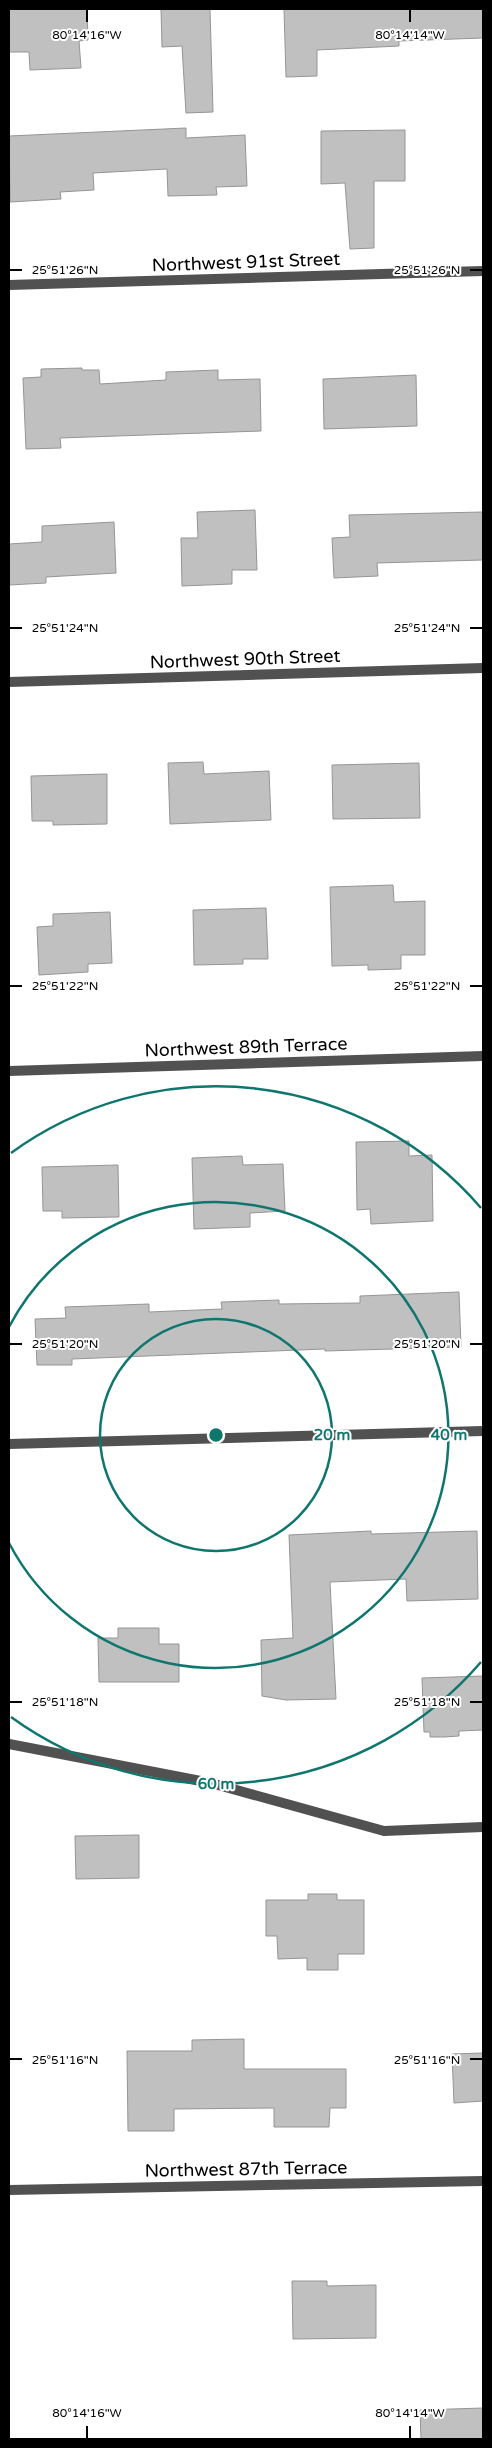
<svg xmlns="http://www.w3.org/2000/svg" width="492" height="2448" font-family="'Varela Round',sans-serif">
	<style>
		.building { fill: #c0c0c0; stroke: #959595 }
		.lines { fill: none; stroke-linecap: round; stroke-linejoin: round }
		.street { stroke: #515151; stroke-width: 10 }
		.ticks { fill: none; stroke: #000; stroke-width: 2 }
		.ring { fill: none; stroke: #0f766e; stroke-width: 2.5 }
		.labels { text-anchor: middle; stroke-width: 4; stroke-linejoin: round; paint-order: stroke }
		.street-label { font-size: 18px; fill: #000; stroke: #fff }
		.ticks-label { font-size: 12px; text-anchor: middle; fill: #000; stroke: #fff; stroke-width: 4; stroke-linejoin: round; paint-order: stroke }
		.centre { fill: #0f766e; stroke: #fff; stroke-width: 2.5 }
		.ring-label { font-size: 15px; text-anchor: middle; font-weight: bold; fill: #0f766e; stroke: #fff; stroke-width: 4; stroke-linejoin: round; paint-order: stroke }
	</style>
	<rect width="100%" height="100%" fill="#fff"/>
	<path class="building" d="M 9,9 L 87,9 L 88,40 L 79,41 L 81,68 L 30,70 L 29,52 L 9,52 Z
		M 161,9 L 210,9 L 213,112 L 186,113 L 182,46 L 162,47 Z
		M 284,9 L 483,9 L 483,38 L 399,41 L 399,46 L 317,50 L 317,76 L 286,77 Z
		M 186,128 L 186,138 L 245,135 L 247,186 L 216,187 L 217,195 L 168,196 L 167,169 L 93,173 L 94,190 L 60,192 L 61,199 L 10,202 L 9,136 Z
		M 405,130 L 405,181 L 374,181 L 374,248 L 350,249 L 345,183 L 321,184 L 321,131 Z
		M 82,368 L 82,370 L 99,370 L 100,384 L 166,380 L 166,372 L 218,370 L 218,380 L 260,379 L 261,431 L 60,438 L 61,448 L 26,449 L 23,378 L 41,377 L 41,369 Z
		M 416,375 L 417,426 L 324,429 L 323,379 Z
		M 255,510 L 257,570 L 232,570 L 232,584 L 182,586 L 181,538 L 198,538 L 197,512 Z
		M 483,512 L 483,560 L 377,563 L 378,576 L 334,578 L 332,538 L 350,537 L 349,515 Z
		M 114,522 L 116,573 L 46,577 L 46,583 L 9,585 L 9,544 L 42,542 L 42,526 Z
		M 203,762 L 204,774 L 269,771 L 271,820 L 170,824 L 168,763 Z
		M 419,763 L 420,818 L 333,819 L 332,765 Z
		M 107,774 L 107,824 L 53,825 L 53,821 L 32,821 L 31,776 Z
		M 393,885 L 394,902 L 425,901 L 425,955 L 401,955 L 401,969 L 368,970 L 368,965 L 332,966 L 330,887 Z
		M 266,908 L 268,959 L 243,959 L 243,964 L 194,965 L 193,910 Z
		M 110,912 L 112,963 L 88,964 L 88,972 L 39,975 L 37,927 L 53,926 L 53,914 Z
		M 409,1141 L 409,1156 L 432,1155 L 433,1221 L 371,1224 L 370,1209 L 357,1210 L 356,1142 Z
		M 242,1156 L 243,1165 L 283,1164 L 285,1211 L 250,1213 L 250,1227 L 194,1229 L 192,1158 Z
		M 118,1165 L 119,1217 L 62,1218 L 62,1211 L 43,1211 L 42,1167 Z
		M 459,1292 L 461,1347 L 325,1351 L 325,1349 L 72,1359 L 72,1365 L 37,1365 L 35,1319 L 66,1318 L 65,1307 L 149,1304 L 149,1312 L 222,1309 L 221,1302 L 279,1300 L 279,1304 L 360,1303 L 360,1296 Z
		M 371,1531 L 371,1534 L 477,1531 L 478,1599 L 407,1601 L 406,1579 L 330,1582 L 336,1699 L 286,1700 L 262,1696 L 261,1640 L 293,1638 L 289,1535 Z
		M 118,1628 L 159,1628 L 159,1644 L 179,1644 L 179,1682 L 99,1682 L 98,1638 L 118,1638 Z
		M 483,1676 L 483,1730 L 459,1731 L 459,1736 L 444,1737 L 430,1737 L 430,1732 L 424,1732 L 422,1678 Z
		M 139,1835 L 139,1878 L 76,1879 L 75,1836 Z
		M 308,1894 L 337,1894 L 337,1900 L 364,1900 L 364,1954 L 338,1954 L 338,1970 L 307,1970 L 307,1958 L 278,1959 L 277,1936 L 266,1936 L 266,1900 L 308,1900 Z
		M 244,2039 L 244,2069 L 346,2069 L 346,2108 L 330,2108 L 329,2127 L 274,2127 L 274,2108 L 174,2109 L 174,2131 L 128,2131 L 127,2051 L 192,2051 L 192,2040 Z
		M 483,2053 L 483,2101 L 454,2103 L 452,2054 Z
		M 292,2281 L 327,2281 L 327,2286 L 376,2285 L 376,2338 L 293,2339 Z
		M 483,2408 L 483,2439 L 421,2439 L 420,2410 Z"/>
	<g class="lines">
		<path class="street" d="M 9,285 L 483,271
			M 9,682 L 483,668
			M 9,1071 L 483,1056
			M 9,1444 L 483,1431
			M 9,1744 L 211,1783 L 384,1831 L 483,1827
			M 9,2190 L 483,2181"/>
	</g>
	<path class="ticks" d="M 87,10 L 87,22M 410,10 L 410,22M 10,270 L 22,270M 470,270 L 482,270M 10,628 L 22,628M 470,628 L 482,628M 10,986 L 22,986M 470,986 L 482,986M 10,1344 L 22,1344M 470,1344 L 482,1344M 10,1702 L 22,1702M 470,1702 L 482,1702M 10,2059 L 22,2059M 470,2059 L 482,2059M 87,2426 L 87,2438M 410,2426 L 410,2438"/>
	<g class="ring">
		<circle cx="216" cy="1435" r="116"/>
		<path d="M9 1327A233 233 0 1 1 9 1543"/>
		<path d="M481 1662A349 349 0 0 1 11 1717M11 1153A349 349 0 0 1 481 1208"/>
	</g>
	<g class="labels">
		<g class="street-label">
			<text transform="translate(246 262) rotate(-2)" y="6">Northwest 91st Street</text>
			<text transform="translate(245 659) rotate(-2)" y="6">Northwest 90th Street</text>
			<text transform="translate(246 1047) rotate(-2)" y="6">Northwest 89th Terrace</text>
			<text transform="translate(246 2169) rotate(-1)" y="6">Northwest 87th Terrace</text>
		</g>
	</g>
	<g class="ticks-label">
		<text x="87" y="39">80°14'16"W</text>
		<text x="410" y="39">80°14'14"W</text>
		<text x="65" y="274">25°51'26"N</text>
		<text x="427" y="274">25°51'26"N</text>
		<text x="65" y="632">25°51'24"N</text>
		<text x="427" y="632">25°51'24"N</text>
		<text x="65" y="990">25°51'22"N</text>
		<text x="427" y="990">25°51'22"N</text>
		<text x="65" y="1348">25°51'20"N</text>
		<text x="427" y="1348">25°51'20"N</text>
		<text x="65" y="1706">25°51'18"N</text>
		<text x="427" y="1706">25°51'18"N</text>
		<text x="65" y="2064">25°51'16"N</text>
		<text x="427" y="2064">25°51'16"N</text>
		<text x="87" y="2417">80°14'16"W</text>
		<text x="410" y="2417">80°14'14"W</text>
	</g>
	<circle cx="216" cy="1435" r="8" class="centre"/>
	<g class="ring-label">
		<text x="332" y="1440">20 m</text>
		<text x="449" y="1440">40 m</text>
		<text x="216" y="1789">60 m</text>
	</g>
	<rect width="492" height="2448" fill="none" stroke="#000000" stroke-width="20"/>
</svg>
